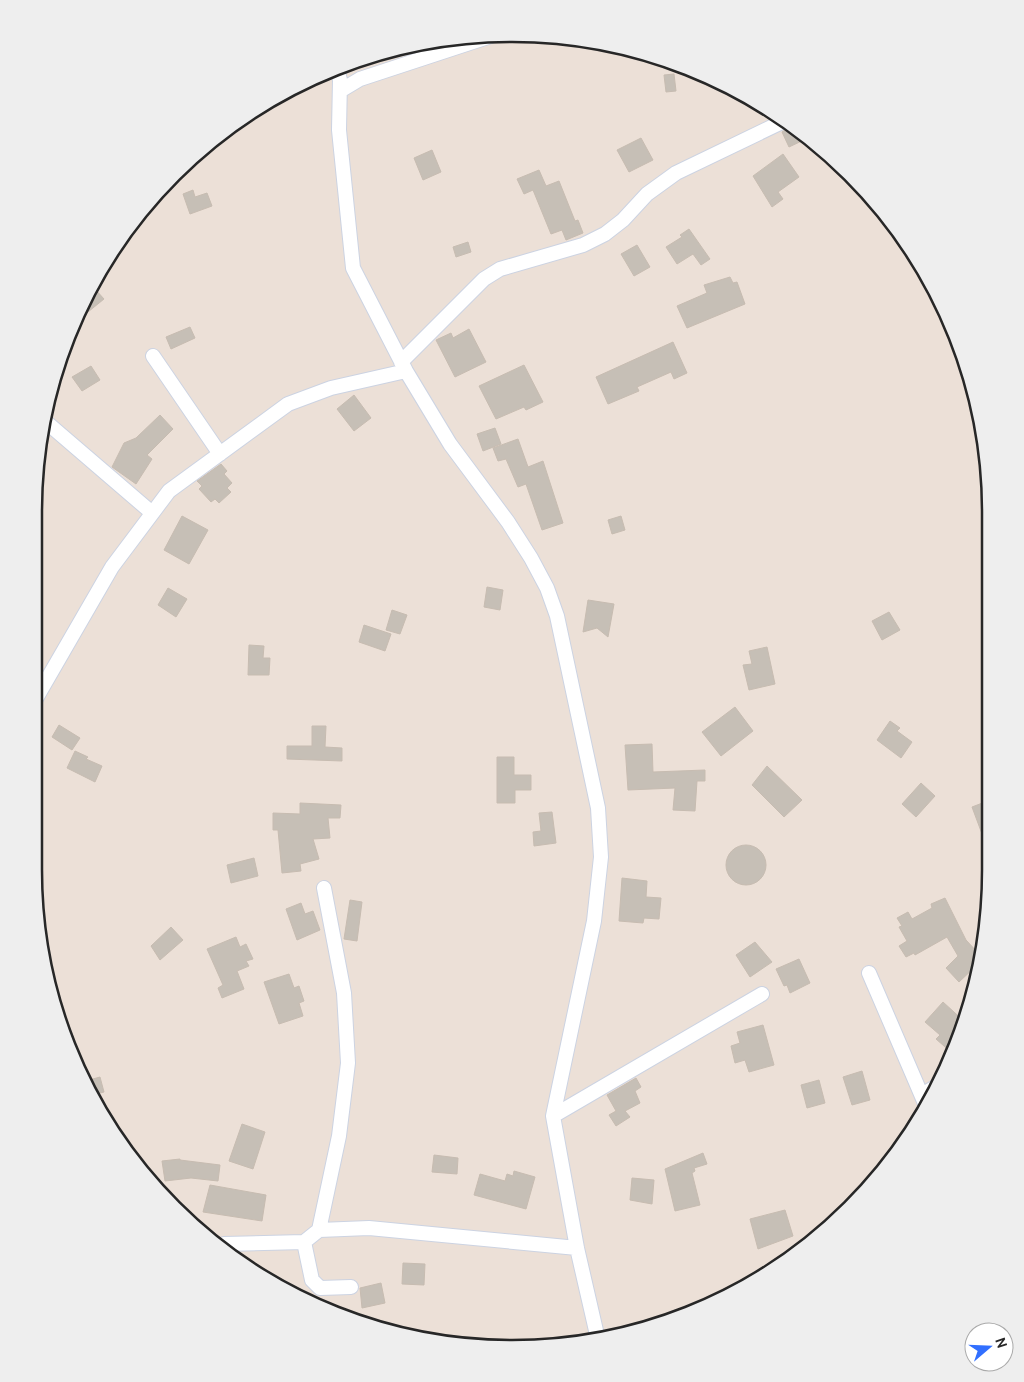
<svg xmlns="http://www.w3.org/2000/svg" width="1024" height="1382" font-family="Cabin,sans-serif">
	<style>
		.building { fill: #c6bfb6; stroke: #c7bcb1 }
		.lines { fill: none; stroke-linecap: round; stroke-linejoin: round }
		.minor-casing { stroke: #ccd3e2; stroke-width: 16 }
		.minor { stroke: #fff; stroke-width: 14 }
		.rim { fill: none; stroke: #272727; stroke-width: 2.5 }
	</style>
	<rect width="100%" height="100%" fill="#ece0d7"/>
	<path class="building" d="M 674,74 L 676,91 L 666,92 L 664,75 Z
		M 791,126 L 795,129 L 808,138 L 789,147 L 782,132 Z
		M 641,138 L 653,160 L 629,172 L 617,150 Z
		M 432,150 L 441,172 L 423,180 L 414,158 Z
		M 783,154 L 799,177 L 778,192 L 783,199 L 772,207 L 753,176 Z
		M 539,170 L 546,186 L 559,181 L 575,221 L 578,220 L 583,233 L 566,240 L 562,230 L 551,234 L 533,190 L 524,194 L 517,179 Z
		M 193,190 L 195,197 L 207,193 L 212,206 L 190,214 L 183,194 Z
		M 689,229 L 710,259 L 701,265 L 693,254 L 677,264 L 666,247 L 682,237 L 680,235 Z
		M 468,242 L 471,252 L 456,257 L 453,247 Z
		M 637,245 L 650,267 L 634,276 L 621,254 Z
		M 730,277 L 733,283 L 737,282 L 745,304 L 687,328 L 677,306 L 707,293 L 704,285 Z
		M 95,289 L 104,299 L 83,316 L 90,300 Z
		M 190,327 L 195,338 L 171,349 L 166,337 Z
		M 469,329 L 486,362 L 455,377 L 436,340 L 451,333 L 453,338 Z
		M 673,342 L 687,373 L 674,379 L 671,372 L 637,387 L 639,391 L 608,404 L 596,377 Z
		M 524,365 L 543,402 L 526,410 L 524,407 L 496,419 L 479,386 Z
		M 91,366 L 100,380 L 82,391 L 72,377 Z
		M 354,395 L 371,418 L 354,431 L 337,409 Z
		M 160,415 L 173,429 L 147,455 L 152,459 L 136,484 L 112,467 L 124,443 L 136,438 Z
		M 495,428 L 501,444 L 483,451 L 477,434 Z
		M 518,439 L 528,467 L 543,461 L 563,523 L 542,530 L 526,484 L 518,487 L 506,459 L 498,461 L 493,448 Z
		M 221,464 L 227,471 L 224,474 L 232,483 L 227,488 L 231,492 L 219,503 L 215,499 L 211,502 L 199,489 L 202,486 L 197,481 Z
		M 182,516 L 208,530 L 189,564 L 164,550 Z
		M 621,516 L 625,530 L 612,534 L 608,520 Z
		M 487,587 L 503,590 L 500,610 L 484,607 Z
		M 168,588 L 187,599 L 176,617 L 158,605 Z
		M 588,600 L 614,604 L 608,637 L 597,628 L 583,632 Z
		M 392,610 L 407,615 L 400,634 L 386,630 Z
		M 889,612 L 900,630 L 882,640 L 872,621 Z
		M 364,625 L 391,634 L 385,651 L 359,642 Z
		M 249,645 L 264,646 L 263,658 L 270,658 L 269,675 L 248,675 Z
		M 767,647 L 775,684 L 749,690 L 743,665 L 752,664 L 749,651 Z
		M 735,707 L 753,731 L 721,756 L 702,732 Z
		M 890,721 L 900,728 L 897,731 L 912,742 L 901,758 L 877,740 Z
		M 59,725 L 80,738 L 72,750 L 52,737 Z
		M 312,726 L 326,726 L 325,747 L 342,748 L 342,761 L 287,759 L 287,746 L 312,746 Z
		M 652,744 L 653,772 L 705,770 L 705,781 L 697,781 L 695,811 L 673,810 L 675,788 L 628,790 L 625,745 Z
		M 75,751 L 88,757 L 86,759 L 102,766 L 95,782 L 67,768 Z
		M 497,757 L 514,757 L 514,775 L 531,775 L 531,790 L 515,790 L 515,803 L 497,803 Z
		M 767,766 L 802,800 L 784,817 L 752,785 Z
		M 921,783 L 935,796 L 916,817 L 902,804 Z
		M 985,802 L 989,811 L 988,850 L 972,807 Z
		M 300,803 L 341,805 L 340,818 L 328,818 L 330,838 L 313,839 L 319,859 L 300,864 L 301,871 L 282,873 L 278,830 L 273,830 L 273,813 L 300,814 Z
		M 552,812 L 556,843 L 534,846 L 533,832 L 541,831 L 539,813 Z
		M726 865a20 20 0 1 1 40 0a20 20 0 1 1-40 0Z
		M 254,858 L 258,876 L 231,883 L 227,865 Z
		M 622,878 L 647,881 L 646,897 L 661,898 L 659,919 L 644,918 L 643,923 L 619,921 Z
		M 945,898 L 966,940 L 979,954 L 976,966 L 959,982 L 946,968 L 958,956 L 947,937 L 915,955 L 914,953 L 906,957 L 899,946 L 907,941 L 899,927 L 902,926 L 897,918 L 908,912 L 912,919 L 932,908 L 931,904 Z
		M 350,900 L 362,902 L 357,941 L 344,939 Z
		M 301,903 L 305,914 L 313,911 L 320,930 L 297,940 L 286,909 Z
		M 171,927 L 183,940 L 160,960 L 151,946 Z
		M 236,937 L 240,947 L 246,944 L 253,959 L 246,961 L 249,966 L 237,971 L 244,989 L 222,998 L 218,988 L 223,985 L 207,949 Z
		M 755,942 L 772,962 L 750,977 L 736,955 Z
		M 799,959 L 810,983 L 790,993 L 787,985 L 784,986 L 776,969 Z
		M 289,974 L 294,988 L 299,986 L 304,1001 L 299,1003 L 303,1016 L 279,1024 L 264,982 Z
		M 943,1002 L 965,1022 L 952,1053 L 936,1039 L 940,1035 L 925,1022 Z
		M 763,1025 L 774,1065 L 749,1072 L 745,1060 L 735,1063 L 731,1046 L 740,1043 L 737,1032 Z
		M 862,1071 L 870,1100 L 852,1105 L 843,1077 Z
		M 100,1077 L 104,1092 L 92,1095 L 86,1081 Z
		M 636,1078 L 641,1087 L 635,1091 L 640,1103 L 625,1111 L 630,1117 L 616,1126 L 609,1115 L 616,1111 L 607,1095 Z
		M 819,1080 L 825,1103 L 807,1108 L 801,1085 Z
		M 242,1124 L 265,1132 L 253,1169 L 229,1161 Z
		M 703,1153 L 707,1164 L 694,1168 L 695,1171 L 692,1173 L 700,1205 L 675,1211 L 665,1169 Z
		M 434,1155 L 458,1158 L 457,1174 L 432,1172 Z
		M 180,1159 L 180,1160 L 220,1165 L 218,1181 L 191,1178 L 165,1181 L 162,1161 Z
		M 514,1171 L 535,1177 L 526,1209 L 474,1195 L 480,1174 L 505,1181 L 507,1174 L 513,1176 Z
		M 632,1178 L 654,1180 L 652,1204 L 630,1200 Z
		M 210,1185 L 266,1195 L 262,1221 L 203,1212 Z
		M 785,1210 L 793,1236 L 758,1249 L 750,1219 Z
		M 403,1263 L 425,1264 L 424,1285 L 402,1284 Z
		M 381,1283 L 385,1303 L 362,1308 L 360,1288 Z"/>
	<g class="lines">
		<g class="minor-casing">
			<path id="minor" d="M 337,69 L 340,80 L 339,130 L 353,268 L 406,371 L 450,444 L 508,522 L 531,558 L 547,588 L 557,616 L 598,808 L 601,857 L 594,921 L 553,1116 L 577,1248 L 597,1335
				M 340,91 L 360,79 L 494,35
				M 153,356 L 220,454
				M 401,362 L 484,279 L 500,269 L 583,245 L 605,234 L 623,220 L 647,194 L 676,173 L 784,121
				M 45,421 L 151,512
				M 34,702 L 112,567 L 169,491 L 288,404 L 331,388 L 406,371
				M 869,973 L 927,1108
				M 923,1094 L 937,1086
				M 553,1116 L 762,994
				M 319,1230 L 339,1136 L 348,1063 L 344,993 L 324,888
				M 304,1242 L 312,1280 L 320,1288 L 351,1287
				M 224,1244 L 304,1242 L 319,1230 L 369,1228 L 577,1248"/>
		</g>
		<use href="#minor" class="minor"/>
	</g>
	<path d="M0 0H1024V1382H0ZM512 42H512A470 470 0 0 1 982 512V870A470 470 0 0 1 512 1340H512A470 470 0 0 1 42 870V512A470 470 0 0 1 512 42Z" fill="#eee" fill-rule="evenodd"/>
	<path class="rim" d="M512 42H512A470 470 0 0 1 982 512V870A470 470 0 0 1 512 1340H512A470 470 0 0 1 42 870V512A470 470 0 0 1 512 42Z"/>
	<g transform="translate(989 1347) rotate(71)"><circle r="24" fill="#ffffff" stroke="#a9a9a9"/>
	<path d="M0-4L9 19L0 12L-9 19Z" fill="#316fff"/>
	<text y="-8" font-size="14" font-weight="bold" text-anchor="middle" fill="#272727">N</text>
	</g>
</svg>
